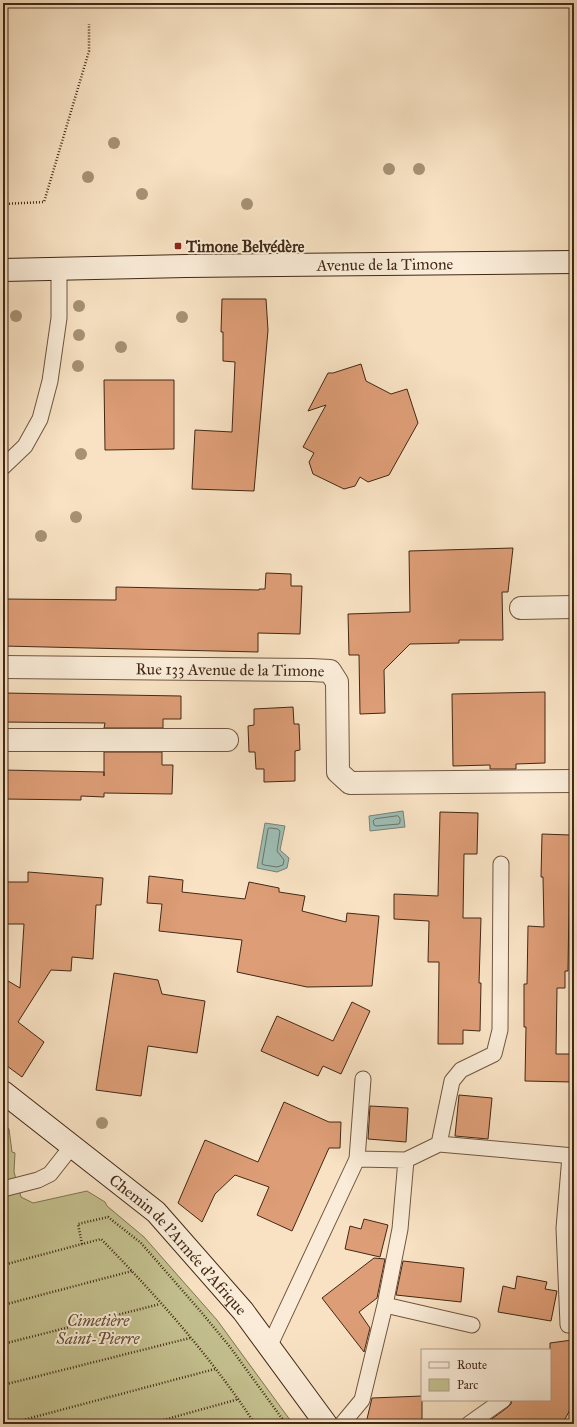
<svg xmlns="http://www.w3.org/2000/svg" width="577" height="1427" font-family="'IM FELL Great Primer',serif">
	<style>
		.green { fill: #c4c18f; stroke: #837452 }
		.water { fill: #9dbdb4; stroke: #798174 }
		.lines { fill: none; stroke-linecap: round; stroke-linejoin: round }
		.shore { stroke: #707264; stroke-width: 1 }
		.building { fill: #dd9d76; stroke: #422815 }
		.lane-casing { stroke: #705640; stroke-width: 17 }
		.street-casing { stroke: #705640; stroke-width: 24 }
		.secondary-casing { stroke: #422815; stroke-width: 24 }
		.path { stroke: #422815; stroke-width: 2.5; stroke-dasharray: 1 2; stroke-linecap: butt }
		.lane { stroke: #faecd8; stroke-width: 15 }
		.street { stroke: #faecd8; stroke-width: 22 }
		.secondary { stroke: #faecd8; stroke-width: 22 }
		.tree { fill: #a69174 }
		.poi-dot { fill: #8f2418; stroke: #faecd8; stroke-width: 1.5 }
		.labels { text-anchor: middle; stroke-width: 4; stroke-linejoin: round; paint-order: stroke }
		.poi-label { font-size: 16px; font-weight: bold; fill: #422815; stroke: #faecd8; text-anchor: start }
		.street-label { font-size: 16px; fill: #422815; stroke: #faecd8 }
		.park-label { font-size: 16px; font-style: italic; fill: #624e34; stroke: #faecd8 }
	</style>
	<rect width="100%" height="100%" fill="#f8e2c3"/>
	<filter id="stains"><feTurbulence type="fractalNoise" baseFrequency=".005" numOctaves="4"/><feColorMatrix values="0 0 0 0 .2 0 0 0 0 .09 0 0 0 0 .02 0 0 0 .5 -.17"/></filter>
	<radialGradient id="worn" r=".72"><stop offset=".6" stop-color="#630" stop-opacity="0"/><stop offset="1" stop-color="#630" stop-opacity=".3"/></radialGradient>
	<path class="green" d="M 3,1124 L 9,1129 L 12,1152 L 15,1153 L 14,1172 L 21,1197 L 33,1203 L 87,1191 L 105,1202 L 107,1206 L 144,1237 L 217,1320 L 293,1424 L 3,1424 Z"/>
	<path class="water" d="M 403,811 L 405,827 L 370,831 L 369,816 Z
		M 265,823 L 285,826 L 280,850 L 289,858 L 287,868 L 277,872 L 257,868 Z"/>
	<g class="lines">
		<path class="shore" d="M 398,816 L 400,818 L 400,822 L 399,824 L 376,826 L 374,825 L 373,821 L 375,819 Z
			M 270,828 L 278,829 L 280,831 L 277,851 L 284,860 L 283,865 L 277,867 L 264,865 L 262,864 L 268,829 Z"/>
	</g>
	<path class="building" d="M 222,299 L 266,299 L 268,330 L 254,491 L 192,489 L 195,430 L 232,432 L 235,362 L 223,361 L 223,332 L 221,332 Z
		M 361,364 L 366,381 L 391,394 L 407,389 L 418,423 L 389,475 L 368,482 L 360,477 L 355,486 L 344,489 L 313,474 L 309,462 L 314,453 L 303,447 L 326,405 L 308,411 L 328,373 L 333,373 Z
		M 104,380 L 174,380 L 174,449 L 105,450 Z
		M 513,548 L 508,592 L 502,592 L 503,640 L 459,640 L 459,643 L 410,644 L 384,670 L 385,713 L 360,714 L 359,655 L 349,655 L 348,614 L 410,612 L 409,551 Z
		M 266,573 L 291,574 L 291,586 L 302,586 L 300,634 L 258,633 L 258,652 L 3,646 L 3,599 L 116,600 L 116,587 L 259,590 L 259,589 L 265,589 Z
		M 545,692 L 545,763 L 516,764 L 516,769 L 490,769 L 490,765 L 453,766 L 452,694 Z
		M 3,693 L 181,696 L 181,719 L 163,719 L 163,728 L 104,728 L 105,723 L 3,722 Z
		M 293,707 L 294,724 L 299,724 L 300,750 L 295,751 L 295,781 L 264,782 L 264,769 L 256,769 L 255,752 L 249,752 L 248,726 L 254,725 L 254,709 Z
		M 104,752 L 162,752 L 162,765 L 173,765 L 172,794 L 104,793 L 104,797 L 81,796 L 81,800 L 3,799 L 3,770 L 104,772 L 104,776 Z
		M 440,812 L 478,813 L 477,854 L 464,854 L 463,918 L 481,918 L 479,983 L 481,983 L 480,1031 L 463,1030 L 463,1044 L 438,1044 L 439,962 L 428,962 L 429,921 L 394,919 L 394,894 L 438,896 Z
		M 542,834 L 570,835 L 568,971 L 565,971 L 565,988 L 557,988 L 556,1054 L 573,1054 L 572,1082 L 525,1081 L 526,1027 L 524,1027 L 524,984 L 527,984 L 528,926 L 544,927 L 543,877 L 541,877 Z
		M 28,872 L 103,878 L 101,905 L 96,905 L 93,959 L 72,957 L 71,971 L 51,970 L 18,1022 L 44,1042 L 22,1077 L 3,1063 L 3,978 L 20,988 L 24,924 L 3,924 L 3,882 L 28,882 Z
		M 149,876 L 183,880 L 182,892 L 245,899 L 249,882 L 279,888 L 279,892 L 305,896 L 302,911 L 346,922 L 347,913 L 379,916 L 372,986 L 307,987 L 237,972 L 242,940 L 159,931 L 162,904 L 147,903 Z
		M 114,973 L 158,980 L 162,994 L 205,1001 L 197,1053 L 148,1046 L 141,1096 L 96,1090 Z
		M 352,1002 L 370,1011 L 341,1074 L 323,1066 L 318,1076 L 261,1051 L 277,1016 L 333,1041 Z
		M 459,1095 L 492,1098 L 488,1139 L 455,1136 Z
		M 284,1102 L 329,1122 L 341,1122 L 340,1148 L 329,1148 L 292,1231 L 257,1215 L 269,1187 L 235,1175 L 215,1194 L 202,1222 L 178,1203 L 205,1140 L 258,1162 Z
		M 370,1106 L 408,1108 L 406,1142 L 368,1139 Z
		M 364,1219 L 388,1225 L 380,1257 L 345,1249 L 350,1226 L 361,1229 Z
		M 374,1258 L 385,1259 L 377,1298 L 359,1312 L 370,1328 L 364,1352 L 322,1298 Z
		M 403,1261 L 464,1268 L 461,1302 L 396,1295 Z
		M 517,1276 L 547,1282 L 545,1289 L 557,1291 L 551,1321 L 498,1312 L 503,1286 L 515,1289 Z
		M 572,1340 L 574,1365 L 574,1403 L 562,1424 L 485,1424 L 508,1407 L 511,1404 L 512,1400 L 550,1400 L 550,1343 Z
		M 422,1396 L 422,1418 L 421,1420 L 366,1423 L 372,1398 Z"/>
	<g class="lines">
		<g class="lane-casing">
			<path id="lane" d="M 3,467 L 25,446 L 40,419 L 50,381 L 59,318 L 59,270
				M 439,1144 L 574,1156
				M 357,1159 L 406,1160 L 439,1144 L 452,1081 L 461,1070 L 494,1054 L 500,1030 L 501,864
				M 3,1189 L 38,1180 L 50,1174 L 72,1146
				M 385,1305 L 472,1325
				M 568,1325 L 564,1228 L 570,1156
				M 269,1347 L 357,1159 L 363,1079
				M 342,1424 L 362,1400 L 385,1305 L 400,1229 L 406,1160
				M 469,1424 L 503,1400"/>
		</g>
		<g class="street-casing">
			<g id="street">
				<path d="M 521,608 L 574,607"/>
				<path id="s1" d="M 3,667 L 311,670 L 330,671 L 337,682 L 338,772 L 350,783 L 574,781"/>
				<path d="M 3,740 L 227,740"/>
			</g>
		</g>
		<g class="secondary-casing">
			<g id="secondary">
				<path id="s2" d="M 3,270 L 186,266 L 574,262"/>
				<path id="s3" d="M 3,1092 L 156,1212 L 243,1311 L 326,1424"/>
			</g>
		</g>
		<path class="path" d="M 3,204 L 44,202 L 89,51 L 89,24
			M 82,1244 L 78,1224 L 108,1217 L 141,1243 L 202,1313 L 230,1347 L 286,1424
			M 3,1265 L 101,1239 C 157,1296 211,1357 255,1424
			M 3,1305 L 132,1271
			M 3,1344 L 160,1304
			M 3,1385 L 190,1338
			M 8,1424 L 215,1369
			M 149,1424 L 239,1399"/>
		<use href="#lane" class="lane"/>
		<use href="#street" class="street"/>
		<use href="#secondary" class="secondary"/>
	</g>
	<g class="tree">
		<circle cx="114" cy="143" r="6"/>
		<circle cx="389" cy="169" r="6"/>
		<circle cx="419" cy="169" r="6"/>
		<circle cx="88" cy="177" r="6"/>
		<circle cx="142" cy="194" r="6"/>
		<circle cx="247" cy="204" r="6"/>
		<circle cx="79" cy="306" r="6"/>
		<circle cx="16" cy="316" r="6"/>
		<circle cx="182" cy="317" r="6"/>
		<circle cx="79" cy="335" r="6"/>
		<circle cx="121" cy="347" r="6"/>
		<circle cx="78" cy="366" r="6"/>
		<circle cx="81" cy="454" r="6"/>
		<circle cx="76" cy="517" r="6"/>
		<circle cx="41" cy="536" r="6"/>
		<circle cx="102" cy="1123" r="6"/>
	</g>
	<rect class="poi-dot" x="174" y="242" width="8" height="8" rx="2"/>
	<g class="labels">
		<g class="poi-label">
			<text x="186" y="252">Timone Belvédère</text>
		</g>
		<g class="street-label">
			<text dy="6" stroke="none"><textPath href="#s2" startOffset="382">Avenue de la Timone</textPath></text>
			<text dy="6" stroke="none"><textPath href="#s1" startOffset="227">Rue 133 Avenue de la Timone</textPath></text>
			<text dy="6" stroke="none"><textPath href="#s3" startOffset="233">Chemin de l'Armée d'Afrique</textPath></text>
		</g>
		<g class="park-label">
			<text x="98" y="1326">Cimetière<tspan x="98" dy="18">Saint-Pierre</tspan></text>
		</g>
	</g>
	<rect width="577" height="1427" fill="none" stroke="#f8e2c3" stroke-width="16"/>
	<rect x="4" y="4" width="569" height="1419" fill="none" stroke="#422815" stroke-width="2"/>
	<rect x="8" y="8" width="561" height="1411" fill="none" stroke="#422815"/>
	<rect x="421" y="1349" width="130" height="52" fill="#faecd8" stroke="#b09e8a"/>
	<rect x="429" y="1362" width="20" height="6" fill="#faecd8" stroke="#b09e8a"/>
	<text x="457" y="1369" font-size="12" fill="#422815">Route</text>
	<rect x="429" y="1379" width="20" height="12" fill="#c4c18f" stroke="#b09e8a"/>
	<text x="457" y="1389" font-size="12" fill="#422815">Parc</text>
	<rect width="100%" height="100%" filter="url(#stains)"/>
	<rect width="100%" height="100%" fill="url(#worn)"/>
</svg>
